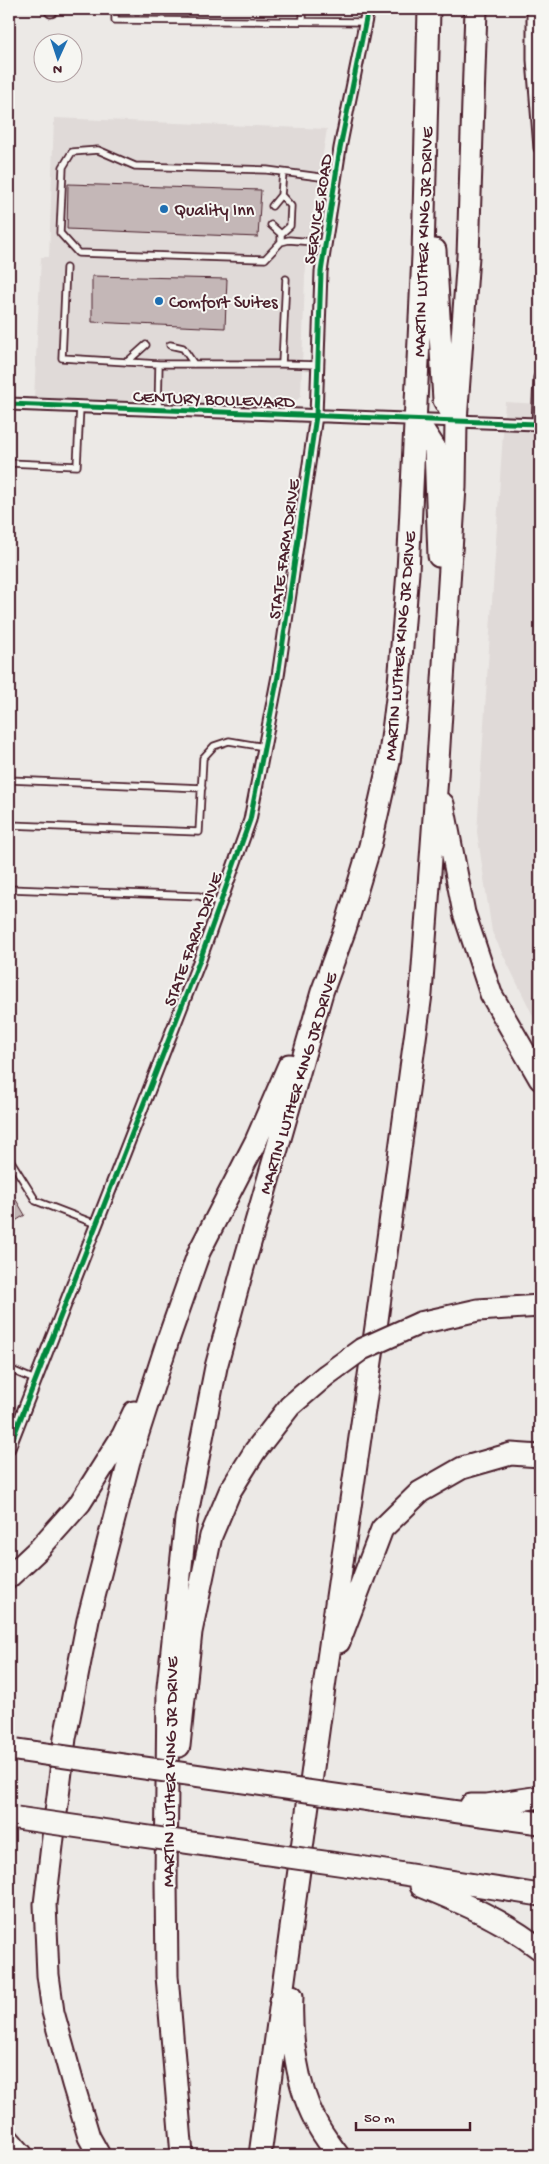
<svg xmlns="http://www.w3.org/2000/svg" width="549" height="2164" font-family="'Gochi Hand',sans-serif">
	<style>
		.built { fill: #e0dad8 }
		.building { fill: #c4b7b7; stroke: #4a1f2b }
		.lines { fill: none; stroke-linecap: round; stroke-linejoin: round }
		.lane-casing { stroke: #4a1f2b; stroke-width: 9 }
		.street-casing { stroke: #4a1f2b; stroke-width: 15 }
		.highway-casing { stroke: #4a1f2b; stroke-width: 25 }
		.lane { stroke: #f6f6f2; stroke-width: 5.5 }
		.street { stroke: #f6f6f2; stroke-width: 11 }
		.highway { stroke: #f6f6f2; stroke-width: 21 }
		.highway-bridge-casing { stroke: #4a1f2b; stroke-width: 25; stroke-linecap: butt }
		.highway-bridge { stroke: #f6f6f2; stroke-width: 21 }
		.cycleway-casing { stroke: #f6f6f2; stroke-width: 8 }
		.cycleway { stroke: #00873e; stroke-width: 5 }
		.poi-dot { fill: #1f6fb2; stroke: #f6f6f2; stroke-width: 2 }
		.labels { text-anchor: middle; stroke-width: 4; stroke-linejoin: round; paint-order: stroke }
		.poi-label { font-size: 18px; fill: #4a1f2b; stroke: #f6f6f2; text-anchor: start }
		.street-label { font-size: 18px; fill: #4a1f2b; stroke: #f6f6f2 }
	</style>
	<rect width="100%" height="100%" fill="#ece9e6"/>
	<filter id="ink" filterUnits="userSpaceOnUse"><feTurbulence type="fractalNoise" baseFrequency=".02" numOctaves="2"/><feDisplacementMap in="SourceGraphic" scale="10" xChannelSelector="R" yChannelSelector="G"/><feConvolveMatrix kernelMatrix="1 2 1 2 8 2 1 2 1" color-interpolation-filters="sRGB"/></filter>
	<g filter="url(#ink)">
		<path class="built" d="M 54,118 L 327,129 L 312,220 L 305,276 L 301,396 L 297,400 L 282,401 L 281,405 L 266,405 L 34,398 L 41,257 L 49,257 Z
			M 505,402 L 540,404 L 540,1030 L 492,932 L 477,832 Z"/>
		<path class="building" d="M 68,184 L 261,190 L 258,237 L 67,229 Z
			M 92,276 L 227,279 L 225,328 L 92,322 Z
			M 9,1188 L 25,1215 L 9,1225 Z"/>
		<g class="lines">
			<g class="lane-casing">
				<path id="lane" d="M 115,9 L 115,20 L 365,22
					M 303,21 L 303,9
					M 272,206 L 281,195 L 283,173
					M 271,225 L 281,234 L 281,242 L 265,259 L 78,253 L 60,233 L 63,167 L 72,152 L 98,150 L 135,166 L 267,170 L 335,179
					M 281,234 L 290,226 L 291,206 L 281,195
					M 281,242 L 289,240 L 325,243
					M 66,268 L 62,358 L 159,364 L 158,410
					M 286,279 L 282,364 L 318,365
					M 170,345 L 183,348 L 194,364
					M 127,362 L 146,345
					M 159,364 L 282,364
					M 9,463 L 77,466 L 80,407
					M 9,780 L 202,788
					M 9,825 L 199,832 L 203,758 L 214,746 L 229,741 L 265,747
					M 9,889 L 199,896 L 220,904
					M 9,1158 L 36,1201 L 96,1224
					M 9,1369 L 35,1380"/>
			</g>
			<g class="street-casing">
				<path id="street" d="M 533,9 L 533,60 L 540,148
					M 51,11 L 52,9
					M 9,404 L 538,424 L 540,378
					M 9,1448 L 201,957 L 250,820 L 278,676 L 316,416 L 321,272 L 340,148 L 368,9"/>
			</g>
			<g class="highway-casing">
				<path id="highway" d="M 435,250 L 444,400 L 455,419
					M 416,419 L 435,448 L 439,556
					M 443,804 L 464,913 L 491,994 L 540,1079
					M 420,1323 L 478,1310 L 540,1306
					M 9,1577 L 39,1549 L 80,1503 L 123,1435 L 134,1412
					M 339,1642 L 382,1529 L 420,1492 L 462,1468 L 511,1454 L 540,1456
					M 179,1746 L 191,1632 L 211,1536 L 230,1491 L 255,1451 L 290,1406 L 325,1376
					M 370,1800 L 540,1823
					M 471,1805 L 487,1805 L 540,1797
					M 359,1867 L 540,1895
					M 421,1886 C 465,1904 503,1920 540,1949
					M 292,1996 C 290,2034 297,2086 315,2120 C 321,2133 330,2144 338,2155
					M 9,2140 L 22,2155
					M 99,2155 L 89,2137 L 73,2084 L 53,2012 L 48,1975 L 45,1904 L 65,1738 L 88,1620 L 129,1461 L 168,1340 L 199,1252 L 256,1141 L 289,1065
					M 182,2155 L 167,1976 L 166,1881 L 168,1687 L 186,1519 L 216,1367 L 244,1264 L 322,992 L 345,929 L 370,846 L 389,762 L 399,683 L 408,572 L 423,255 L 429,9
					M 260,2155 L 325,1680 L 377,1320 L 421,994 L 437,777 L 455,487 L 456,421 L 468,256 L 476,9"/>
			</g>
			<use href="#lane" class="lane"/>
			<use href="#street" class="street"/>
			<use href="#highway" class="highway"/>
			<g class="highway-bridge-casing">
				<path id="highway-bridge" d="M 325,1376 L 362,1349 L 420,1323
					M 17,1750 L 370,1800
					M 17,1818 L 359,1867"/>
			</g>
			<use href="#highway-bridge" class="highway-bridge"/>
			<g class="cycleway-casing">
				<path id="cycleway" d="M 9,404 L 538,424 L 540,378
					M 9,1448 L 201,957 L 250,820 L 278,676 L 316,416 L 321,272 L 340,148 L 368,9"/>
			</g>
			<use href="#cycleway" class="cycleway"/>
		</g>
	</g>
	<g class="poi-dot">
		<circle cx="164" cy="209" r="5"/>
		<circle cx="159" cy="301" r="5"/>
	</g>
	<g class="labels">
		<g class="poi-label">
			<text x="174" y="215">Quality Inn</text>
			<text x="169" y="307">Comfort Suites</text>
		</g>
		<g class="street-label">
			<text transform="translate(317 209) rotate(-81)" y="6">SERVICE ROAD</text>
			<text transform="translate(422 242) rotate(-88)" y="6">MARTIN LUTHER KING JR DRIVE</text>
			<text transform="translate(214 398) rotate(2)" y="6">CENTURY BOULEVARD</text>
			<text transform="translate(283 549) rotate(-82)" y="6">STATE FARM DRIVE</text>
			<text transform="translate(399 646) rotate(-85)" y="6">MARTIN LUTHER KING JR DRIVE</text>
			<text transform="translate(192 939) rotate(-70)" y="6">STATE FARM DRIVE</text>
			<text transform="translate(297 1083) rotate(-73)" y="6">MARTIN LUTHER KING JR DRIVE</text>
			<text transform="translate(169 1772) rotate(-89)" y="6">MARTIN LUTHER KING JR DRIVE</text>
		</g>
	</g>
	<rect width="549" height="2164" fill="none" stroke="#f6f6f2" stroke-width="30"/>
	<rect x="15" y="15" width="519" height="2134" fill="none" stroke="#4a1f2b" stroke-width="2" filter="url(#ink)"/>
	<g transform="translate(58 58) rotate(183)"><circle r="24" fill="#f6f6f2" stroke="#b1a0a2"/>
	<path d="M0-4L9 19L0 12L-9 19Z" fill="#1f6fb2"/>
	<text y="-8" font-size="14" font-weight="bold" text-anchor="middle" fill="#4a1f2b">N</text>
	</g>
	<path d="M356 2122v8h114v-8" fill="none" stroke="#4a1f2b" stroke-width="2.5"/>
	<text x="364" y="2122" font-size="15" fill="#4a1f2b" stroke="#f6f6f2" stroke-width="4" paint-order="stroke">50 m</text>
</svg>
